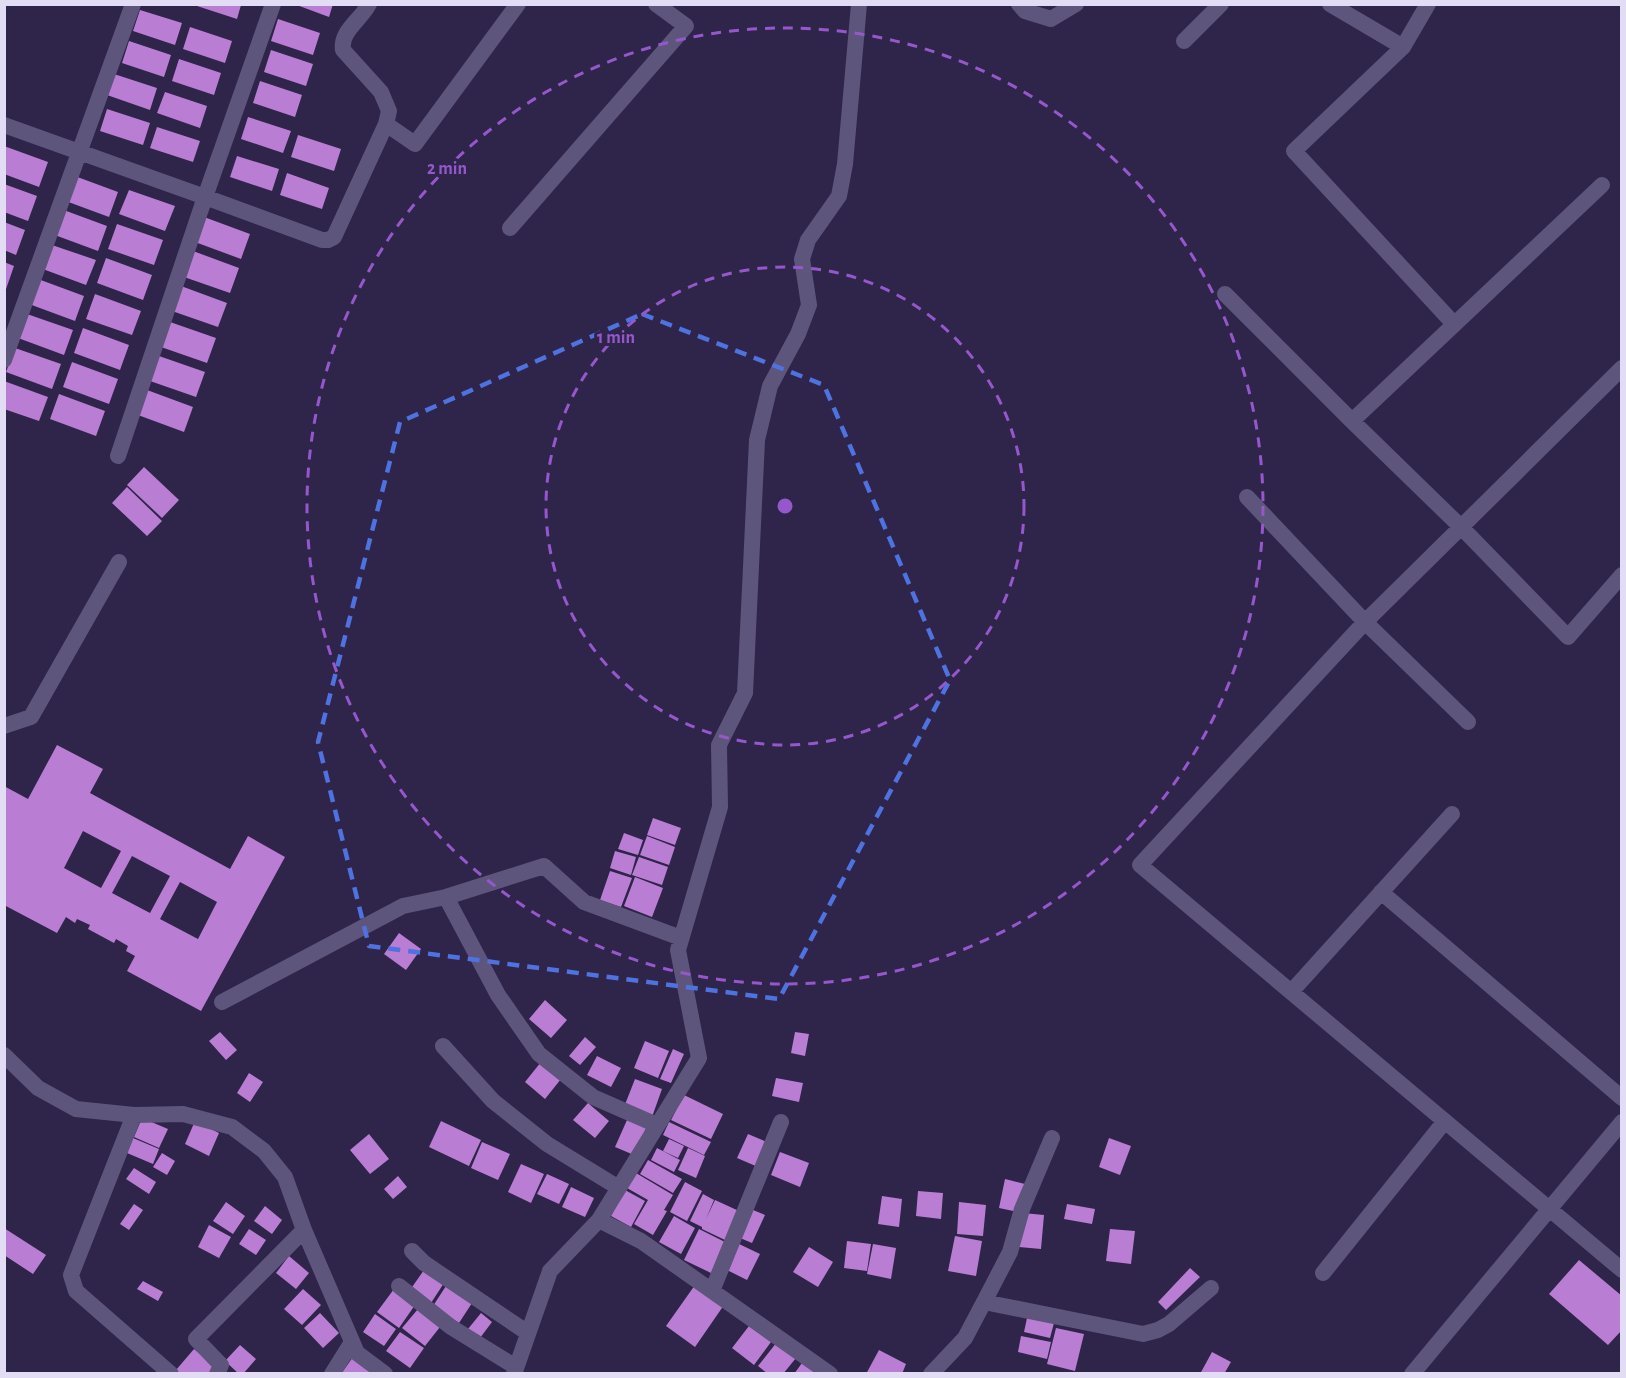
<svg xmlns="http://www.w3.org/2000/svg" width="1626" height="1378" font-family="'Alegreya Sans',sans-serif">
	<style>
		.building { fill: #ba7dd4; fill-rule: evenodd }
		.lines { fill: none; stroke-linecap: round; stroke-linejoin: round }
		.minor { stroke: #5e557c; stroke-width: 16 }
		.marked { fill: none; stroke: #4e72df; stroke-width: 4.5; stroke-dasharray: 12 8; stroke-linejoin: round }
		.ring { fill: none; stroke: #9558cc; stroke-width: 3; stroke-dasharray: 10 8 }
		.centre { fill: #9558cc; stroke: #2f2449; stroke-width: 3 }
		.ring-label { font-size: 18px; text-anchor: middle; font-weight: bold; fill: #9558cc; stroke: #2f2449; stroke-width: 6; stroke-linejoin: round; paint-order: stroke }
	</style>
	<rect width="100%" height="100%" fill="#2f2449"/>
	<path class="building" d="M 294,4 L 333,4 L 329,17 Z
		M 194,5 L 241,5 L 237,19 Z
		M 140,10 L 182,23 L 175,45 L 133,31 Z
		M 278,19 L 320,33 L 313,55 L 271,41 Z
		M 190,27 L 232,41 L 225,63 L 183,49 Z
		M 129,41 L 171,55 L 164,77 L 122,63 Z
		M 271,50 L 313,64 L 306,86 L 264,72 Z
		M 179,59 L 221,73 L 214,95 L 172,81 Z
		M 114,74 L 157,88 L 150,110 L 107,95 Z
		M 260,81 L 302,95 L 295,117 L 253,103 Z
		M 165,92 L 207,106 L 200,128 L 157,113 Z
		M 107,109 L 150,123 L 143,145 L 100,131 Z
		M 248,117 L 291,131 L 283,153 L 241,139 Z
		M 157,127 L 200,141 L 193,162 L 150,148 Z
		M 298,135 L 341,149 L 334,171 L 291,157 Z
		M 4,146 L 48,162 L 39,187 L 4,174 Z
		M 237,156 L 279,169 L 272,191 L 230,177 Z
		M 287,173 L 329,188 L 322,209 L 280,195 Z
		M 72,175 L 118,192 L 109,217 L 63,200 Z
		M 4,184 L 37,196 L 28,221 L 4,212 Z
		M 129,190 L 175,206 L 165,231 L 119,214 Z
		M 61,209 L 107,226 L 98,251 L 52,234 Z
		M 204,217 L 250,234 L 241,259 L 195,242 Z
		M 4,222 L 25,230 L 16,255 L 4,250 Z
		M 117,224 L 163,240 L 154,265 L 108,249 Z
		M 49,244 L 96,260 L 86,285 L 40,268 Z
		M 193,251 L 239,268 L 230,293 L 184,277 Z
		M 106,258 L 152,275 L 143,300 L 97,283 Z
		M 4,262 L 14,266 L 5,292 L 4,292 Z
		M 38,279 L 84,296 L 75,321 L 29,304 Z
		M 181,286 L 227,303 L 218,327 L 172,311 Z
		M 95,294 L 141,311 L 132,335 L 86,319 Z
		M 27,314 L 73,330 L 64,355 L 18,338 Z
		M 170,322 L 216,338 L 207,363 L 161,347 Z
		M 83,328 L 129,345 L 120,370 L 74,353 Z
		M 15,348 L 61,364 L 52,389 L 6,372 Z
		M 159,356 L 205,372 L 196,397 L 150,381 Z
		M 72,362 L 118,379 L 109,404 L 63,387 Z
		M 4,381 L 48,397 L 39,421 L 4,409 Z
		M 147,390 L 193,407 L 184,432 L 138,415 Z
		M 59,394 L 105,411 L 96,436 L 50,419 Z
		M 144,467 L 179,500 L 162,518 L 127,485 Z
		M 127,487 L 162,521 L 147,536 L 112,503 Z
		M 57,745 L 103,769 L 90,793 L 230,869 L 248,836 L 285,857 L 201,1011 L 127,971 L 135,956 L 126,951 L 128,946 L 116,939 L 114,943 L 88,929 L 90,925 L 77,919 L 75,923 L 66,917 L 57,933 L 4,905 L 4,786 L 28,799 ZM 83,831 L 121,851 L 101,888 L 64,868 ZM 132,856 L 170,876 L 150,913 L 112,893 ZM 180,882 L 217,902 L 198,939 L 160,919 Z
		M 653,818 L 681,828 L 675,845 L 647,835 Z
		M 624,833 L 643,840 L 638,855 L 618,849 Z
		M 647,836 L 675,847 L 669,865 L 640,855 Z
		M 615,851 L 636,857 L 631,875 L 610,868 Z
		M 639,857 L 668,867 L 662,885 L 632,875 Z
		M 610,871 L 632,878 L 621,907 L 600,900 Z
		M 635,877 L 663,888 L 652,917 L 624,906 Z
		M 399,933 L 421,949 L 406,970 L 384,954 Z
		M 545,1000 L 567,1020 L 551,1038 L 529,1019 Z
		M 220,1032 L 237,1050 L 226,1060 L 209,1041 Z
		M 795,1032 L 809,1034 L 805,1056 L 791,1053 Z
		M 585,1037 L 596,1047 L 580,1065 L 569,1056 Z
		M 645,1041 L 669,1051 L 658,1078 L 634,1068 Z
		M 673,1049 L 684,1054 L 671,1083 L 660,1079 Z
		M 597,1056 L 621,1068 L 611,1087 L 587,1075 Z
		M 541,1062 L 561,1079 L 545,1099 L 525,1082 Z
		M 249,1073 L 263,1082 L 250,1102 L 237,1093 Z
		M 776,1078 L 803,1083 L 799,1102 L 772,1096 Z
		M 635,1079 L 662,1089 L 652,1117 L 624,1107 Z
		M 684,1095 L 723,1114 L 711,1139 L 671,1120 Z
		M 588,1103 L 609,1121 L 595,1138 L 573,1120 Z
		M 142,1118 L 168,1129 L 159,1148 L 134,1137 Z
		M 627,1120 L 646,1128 L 634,1155 L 615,1147 Z
		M 195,1121 L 219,1133 L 209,1156 L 185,1144 Z
		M 441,1121 L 481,1140 L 469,1166 L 429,1147 Z
		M 669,1122 L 711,1142 L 704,1155 L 663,1135 Z
		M 369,1134 L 389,1159 L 370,1174 L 350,1150 Z
		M 748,1134 L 769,1143 L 758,1167 L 737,1158 Z
		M 133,1138 L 159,1149 L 153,1164 L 127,1153 Z
		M 1109,1138 L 1131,1146 L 1120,1175 L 1099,1167 Z
		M 669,1139 L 684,1146 L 678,1158 L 663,1151 Z
		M 482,1142 L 510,1154 L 498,1180 L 471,1168 Z
		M 657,1148 L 680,1160 L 674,1172 L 651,1160 Z
		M 688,1148 L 705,1156 L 696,1178 L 678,1170 Z
		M 780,1152 L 809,1163 L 800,1187 L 771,1175 Z
		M 162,1153 L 175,1161 L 167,1175 L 153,1167 Z
		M 648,1160 L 682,1179 L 673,1193 L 640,1174 Z
		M 521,1164 L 544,1174 L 531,1203 L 508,1192 Z
		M 134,1168 L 156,1182 L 149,1194 L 126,1179 Z
		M 636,1173 L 673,1195 L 664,1210 L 667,1211 L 653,1235 L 634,1224 L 648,1200 L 627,1188 Z
		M 547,1174 L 569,1184 L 559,1204 L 537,1194 Z
		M 398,1176 L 407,1187 L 393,1199 L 384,1189 Z
		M 1005,1179 L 1025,1184 L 1018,1212 L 999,1208 Z
		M 685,1182 L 702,1191 L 687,1221 L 670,1212 Z
		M 571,1187 L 594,1198 L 585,1217 L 562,1207 Z
		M 625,1190 L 645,1201 L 631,1227 L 611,1216 Z
		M 918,1191 L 943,1193 L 941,1219 L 916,1216 Z
		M 703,1194 L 714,1200 L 706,1219 L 715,1200 L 739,1211 L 725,1240 L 702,1229 L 702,1227 L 690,1221 Z
		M 882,1196 L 902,1199 L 899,1227 L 878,1224 Z
		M 226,1202 L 245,1216 L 233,1234 L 213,1221 Z
		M 959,1202 L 986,1205 L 983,1236 L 957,1234 Z
		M 134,1204 L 143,1210 L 129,1230 L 120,1224 Z
		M 1067,1204 L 1095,1209 L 1092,1224 L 1064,1219 Z
		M 265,1206 L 282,1220 L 272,1234 L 254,1221 Z
		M 753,1210 L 765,1215 L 752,1243 L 740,1238 Z
		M 1023,1213 L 1044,1215 L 1041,1249 L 1019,1247 Z
		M 674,1216 L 695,1228 L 681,1254 L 659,1242 Z
		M 209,1225 L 231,1237 L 219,1258 L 198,1247 Z
		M 4,1228 L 46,1255 L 33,1274 L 4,1255 Z
		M 249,1229 L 266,1240 L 256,1255 L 239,1244 Z
		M 699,1229 L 725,1242 L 711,1273 L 684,1260 Z
		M 1110,1229 L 1135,1231 L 1131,1264 L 1106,1261 Z
		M 955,1236 L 982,1241 L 976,1276 L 948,1271 Z
		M 847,1241 L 871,1244 L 867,1271 L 844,1268 Z
		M 737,1243 L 760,1254 L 747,1280 L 725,1269 Z
		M 873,1244 L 896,1248 L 891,1279 L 867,1274 Z
		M 809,1247 L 833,1262 L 818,1287 L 793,1272 Z
		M 289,1256 L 309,1273 L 296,1289 L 276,1273 Z
		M 1579,1260 L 1622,1296 L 1622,1330 L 1608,1345 L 1549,1294 Z
		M 1190,1268 L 1200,1277 L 1166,1310 L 1158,1302 Z
		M 424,1270 L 444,1283 L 431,1303 L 410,1290 Z
		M 143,1281 L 163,1292 L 158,1301 L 137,1289 Z
		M 695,1285 L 724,1305 L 695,1347 L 666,1326 Z
		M 446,1286 L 472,1303 L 459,1323 L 433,1306 Z
		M 303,1289 L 321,1305 L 302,1325 L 284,1309 Z
		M 394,1289 L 415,1305 L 399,1328 L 377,1312 Z
		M 418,1309 L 440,1327 L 425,1346 L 402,1328 Z
		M 320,1313 L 339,1333 L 323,1348 L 304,1328 Z
		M 481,1313 L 492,1322 L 480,1338 L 468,1329 Z
		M 375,1314 L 396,1329 L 384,1346 L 363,1332 Z
		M 1027,1318 L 1054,1323 L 1050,1338 L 1024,1332 Z
		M 749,1326 L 771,1342 L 754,1365 L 732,1348 Z
		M 1056,1328 L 1084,1334 L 1075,1371 L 1047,1364 Z
		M 400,1332 L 424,1348 L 410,1368 L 386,1351 Z
		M 1021,1336 L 1051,1342 L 1047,1359 L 1018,1352 Z
		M 777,1342 L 796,1358 L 783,1374 L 768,1374 L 758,1366 Z
		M 240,1345 L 256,1359 L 243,1374 L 239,1374 L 225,1361 Z
		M 194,1349 L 216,1367 L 210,1374 L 179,1374 L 176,1370 Z
		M 879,1350 L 906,1364 L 902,1374 L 866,1374 Z
		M 1212,1352 L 1231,1362 L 1224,1374 L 1200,1374 Z
		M 353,1357 L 375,1374 L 341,1374 Z
		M 802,1363 L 817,1374 L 794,1374 Z"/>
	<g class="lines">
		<path class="minor" d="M 369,4 C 361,20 340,31 343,50 L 381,92 L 389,111 L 386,124 L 415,144 L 518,4
			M 1019,4 L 1025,11 L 1051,19 L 1076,4
			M 1330,4 L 1403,47 L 1294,151 L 1454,324
			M 1184,41 L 1221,4
			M 1403,47 L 1428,4
			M 4,125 L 205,197 L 322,240 L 328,240 L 334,237 L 386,124
			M 510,228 L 686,26 L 656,4
			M 1225,294 L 1352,421 L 1461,527 L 1568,637 L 1622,575
			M 4,360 L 133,4
			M 1622,368 L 1365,622 L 1140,865 L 1622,1270
			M 1352,421 L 1602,185
			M 118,456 L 205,197 L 273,4
			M 1247,497 L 1365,622 L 1468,722
			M 4,726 L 31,717 L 119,562
			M 1381,892 L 1622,1098
			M 446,897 L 498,995 L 539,1054 L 593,1097 L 657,1125
			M 1291,992 L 1452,814
			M 222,1002 L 403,906 L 446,897 L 544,866 L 584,902 L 681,938
			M 443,1046 L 493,1101 L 547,1144 L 619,1188
			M 4,1055 L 38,1088 L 76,1109 L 134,1115 L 183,1114 L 232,1127 L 264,1151 L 285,1177 L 304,1230 L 357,1353 L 385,1374
			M 134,1115 L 71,1275 L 76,1291 L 171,1374
			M 599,1220 L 641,1241 L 830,1374
			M 412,1251 L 424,1263 L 528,1333
			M 1323,1273 L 1445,1121
			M 399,1286 L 451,1327 L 516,1367
			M 712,1291 L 781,1122
			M 984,1302 L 1143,1334 L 1158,1330 L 1169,1324 L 1211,1288
			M 217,1374 L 221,1365 L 196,1339 L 304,1230
			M 332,1374 L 352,1342
			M 514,1374 L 550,1271 L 599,1220 L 699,1058 L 678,950 L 720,807 L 719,745 L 745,693 L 757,440 L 770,386 L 798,334 L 809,305 L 802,259 L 808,240 L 839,196 L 845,164 L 859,4
			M 931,1374 L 965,1338 L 984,1302 L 1010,1252 L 1022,1209 L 1052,1138
			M 1412,1374 L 1622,1122"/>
	</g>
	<path class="marked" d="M 642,314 L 824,385 L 950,680 L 779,999 L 369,946 L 318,742 L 400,422 Z"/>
	<g class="ring">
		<circle cx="785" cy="506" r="239"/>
		<circle cx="785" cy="506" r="478"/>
	</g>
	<circle cx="785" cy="506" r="9" class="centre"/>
	<g class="ring-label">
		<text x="447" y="174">2 min</text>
		<text x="616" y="343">1 min</text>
	</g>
	<rect width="1626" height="1378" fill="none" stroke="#e2ddf5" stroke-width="12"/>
</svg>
